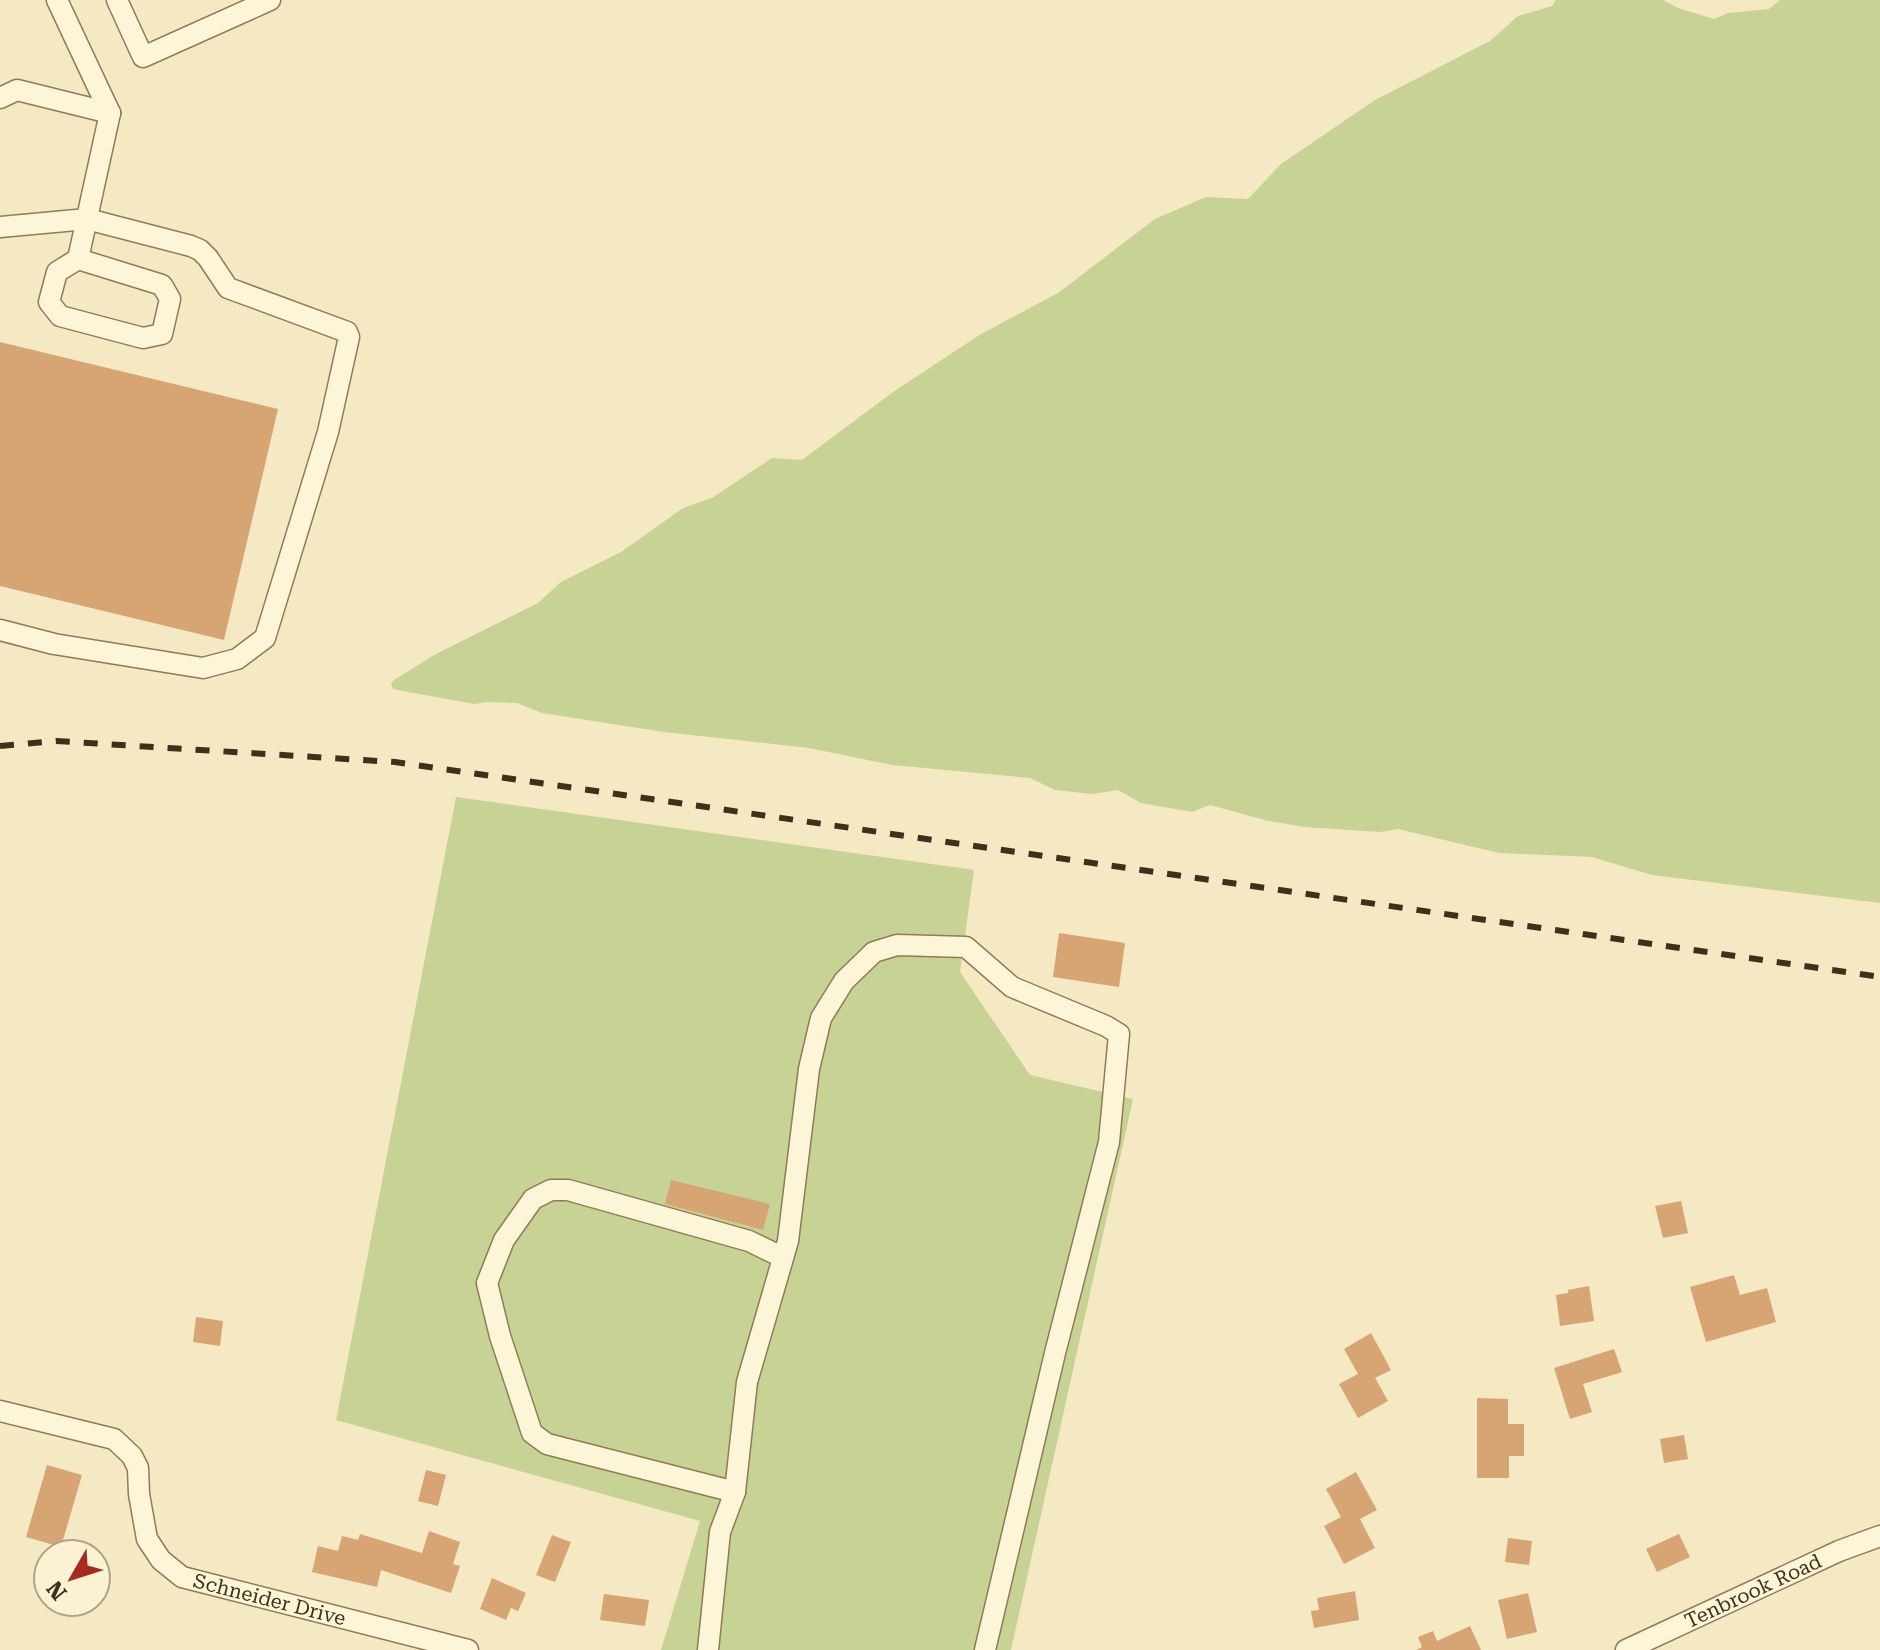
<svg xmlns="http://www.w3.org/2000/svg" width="1880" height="1650" font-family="'Roboto Serif',serif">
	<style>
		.green { fill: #c7d394 }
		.building { fill: #d7a573 }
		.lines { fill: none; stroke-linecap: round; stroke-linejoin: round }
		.minor-casing { stroke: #917a56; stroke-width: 23 }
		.minor { stroke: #fdf5d7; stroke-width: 20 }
		.rail { stroke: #3e301d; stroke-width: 6; stroke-dasharray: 14 14; stroke-linecap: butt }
		.labels { text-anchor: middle; stroke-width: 7; stroke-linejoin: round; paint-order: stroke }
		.street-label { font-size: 20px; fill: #3e301d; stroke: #faf2d3 }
	</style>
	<rect width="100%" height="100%" fill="#f4e9c2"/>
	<path class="green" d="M 1556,0 L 1663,0 L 1678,8 L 1714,19 L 1728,13 L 1769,9 L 1780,0 L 1880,0 L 1880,903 L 1652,875 L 1592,857 L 1499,853 L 1398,829 L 1380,832 L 1304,827 L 1265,820 L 1210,805 L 1192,812 L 1141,803 L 1118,790 L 1092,794 L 1055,790 L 1030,778 L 892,765 L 809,748 L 664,732 L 542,713 L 517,703 L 488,702 L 474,704 L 393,689 L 391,684 L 394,680 L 434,655 L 538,603 L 561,582 L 621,552 L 683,508 L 712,498 L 772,458 L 802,460 L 893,392 L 981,334 L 1058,293 L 1155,219 L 1206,197 L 1248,199 L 1281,164 L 1375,100 L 1490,41 L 1518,16 L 1552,6 Z
		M 456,797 L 974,870 L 960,972 L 1030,1075 L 1133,1099 L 1011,1650 L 661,1650 L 700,1521 L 336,1420 Z"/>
	<path class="building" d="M 0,342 L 278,409 L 224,640 L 0,586 Z
		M 1059,933 L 1125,943 L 1119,987 L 1053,977 Z
		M 671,1180 L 770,1204 L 763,1230 L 665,1204 Z
		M 1681,1201 L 1688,1233 L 1663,1238 L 1655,1206 Z
		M 1734,1275 L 1740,1295 L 1767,1288 L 1776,1322 L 1706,1342 L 1690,1287 Z
		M 1589,1286 L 1594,1321 L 1560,1326 L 1556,1295 L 1568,1293 L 1568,1290 Z
		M 196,1317 L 223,1321 L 220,1346 L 193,1342 Z
		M 1371,1333 L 1391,1370 L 1375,1378 L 1388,1401 L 1358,1418 L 1339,1384 L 1358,1374 L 1344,1349 Z
		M 1614,1349 L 1622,1372 L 1583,1384 L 1592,1412 L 1570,1419 L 1554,1368 Z
		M 1477,1398 L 1508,1399 L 1508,1424 L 1524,1424 L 1524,1456 L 1509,1456 L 1509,1478 L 1477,1478 Z
		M 1684,1435 L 1688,1459 L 1664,1463 L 1660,1439 Z
		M 47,1465 L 82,1475 L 61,1547 L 26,1537 Z
		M 426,1470 L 446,1475 L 438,1506 L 418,1501 Z
		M 1356,1472 L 1377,1510 L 1360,1519 L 1375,1548 L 1344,1564 L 1324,1526 L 1341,1517 L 1326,1489 Z
		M 429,1531 L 460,1542 L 453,1564 L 460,1566 L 451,1593 L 381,1570 L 377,1587 L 312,1572 L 318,1546 L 338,1551 L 342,1536 L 358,1540 L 360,1534 L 422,1553 Z
		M 1679,1534 L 1690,1557 L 1657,1572 L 1646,1549 Z
		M 552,1535 L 571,1542 L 555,1582 L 536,1575 Z
		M 1508,1538 L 1532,1541 L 1529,1565 L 1505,1562 Z
		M 492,1578 L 526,1593 L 518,1611 L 511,1608 L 506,1620 L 480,1609 Z
		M 1355,1591 L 1359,1620 L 1314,1628 L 1311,1611 L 1319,1610 L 1317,1598 Z
		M 1528,1593 L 1537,1632 L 1507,1639 L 1498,1600 Z
		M 604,1594 L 649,1600 L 645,1626 L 600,1620 Z
		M 1470,1626 L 1481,1650 L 1416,1650 L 1422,1647 L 1418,1637 L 1433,1631 L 1437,1641 Z"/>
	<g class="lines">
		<g class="minor-casing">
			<g id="minor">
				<path d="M 57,0 L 110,113"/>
				<path d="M 117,0 L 143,57 L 270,0"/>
				<path d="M 0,98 L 17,90 L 110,113"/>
				<path d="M 0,227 L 87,219 L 191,246 L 200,250 L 208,258 L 228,288 L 347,332 L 349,337 L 328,432 L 265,638 L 237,659 L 203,668 L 54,644 L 0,630"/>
				<path d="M 78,259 L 162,285 L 170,299 L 162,334 L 143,338 L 60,316 L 49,302 L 57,272 L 78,259 L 110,113"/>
				<path id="s1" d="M 0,1411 L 114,1439 L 132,1456 L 138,1468 L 139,1494 L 147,1539 L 161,1560 L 182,1577 L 468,1650"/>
				<path d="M 735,1492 L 547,1444 L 532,1433 L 500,1336 L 487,1283 L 504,1240 L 533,1199 L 551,1190 L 568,1190 L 749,1241 L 782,1257"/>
				<path d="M 708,1650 L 720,1532 L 735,1492 L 747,1382 L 788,1241 L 809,1069 L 821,1018 L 844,981 L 874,952 L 897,945 L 966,947 L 1012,987 L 1106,1026 L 1119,1034 L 1109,1142 L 1055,1353 L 985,1650"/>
				<path id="s2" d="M 1626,1650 L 1839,1551 L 1880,1536"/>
			</g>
		</g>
		<use href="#minor" class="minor"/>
		<path class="rail" d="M 0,746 L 56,741 L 395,762 L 1880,977"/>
	</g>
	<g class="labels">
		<g class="street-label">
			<text dy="7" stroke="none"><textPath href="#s2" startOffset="140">Tenbrook Road</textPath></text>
			<text dy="7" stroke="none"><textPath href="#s1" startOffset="370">Schneider Drive</textPath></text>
		</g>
	</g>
	<g transform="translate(72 1578) rotate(231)"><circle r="38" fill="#faf2d3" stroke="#afa48a" stroke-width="2"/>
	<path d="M0-6L14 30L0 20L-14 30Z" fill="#a8291e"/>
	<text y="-12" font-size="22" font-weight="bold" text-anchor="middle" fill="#3e301d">N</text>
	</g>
</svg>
